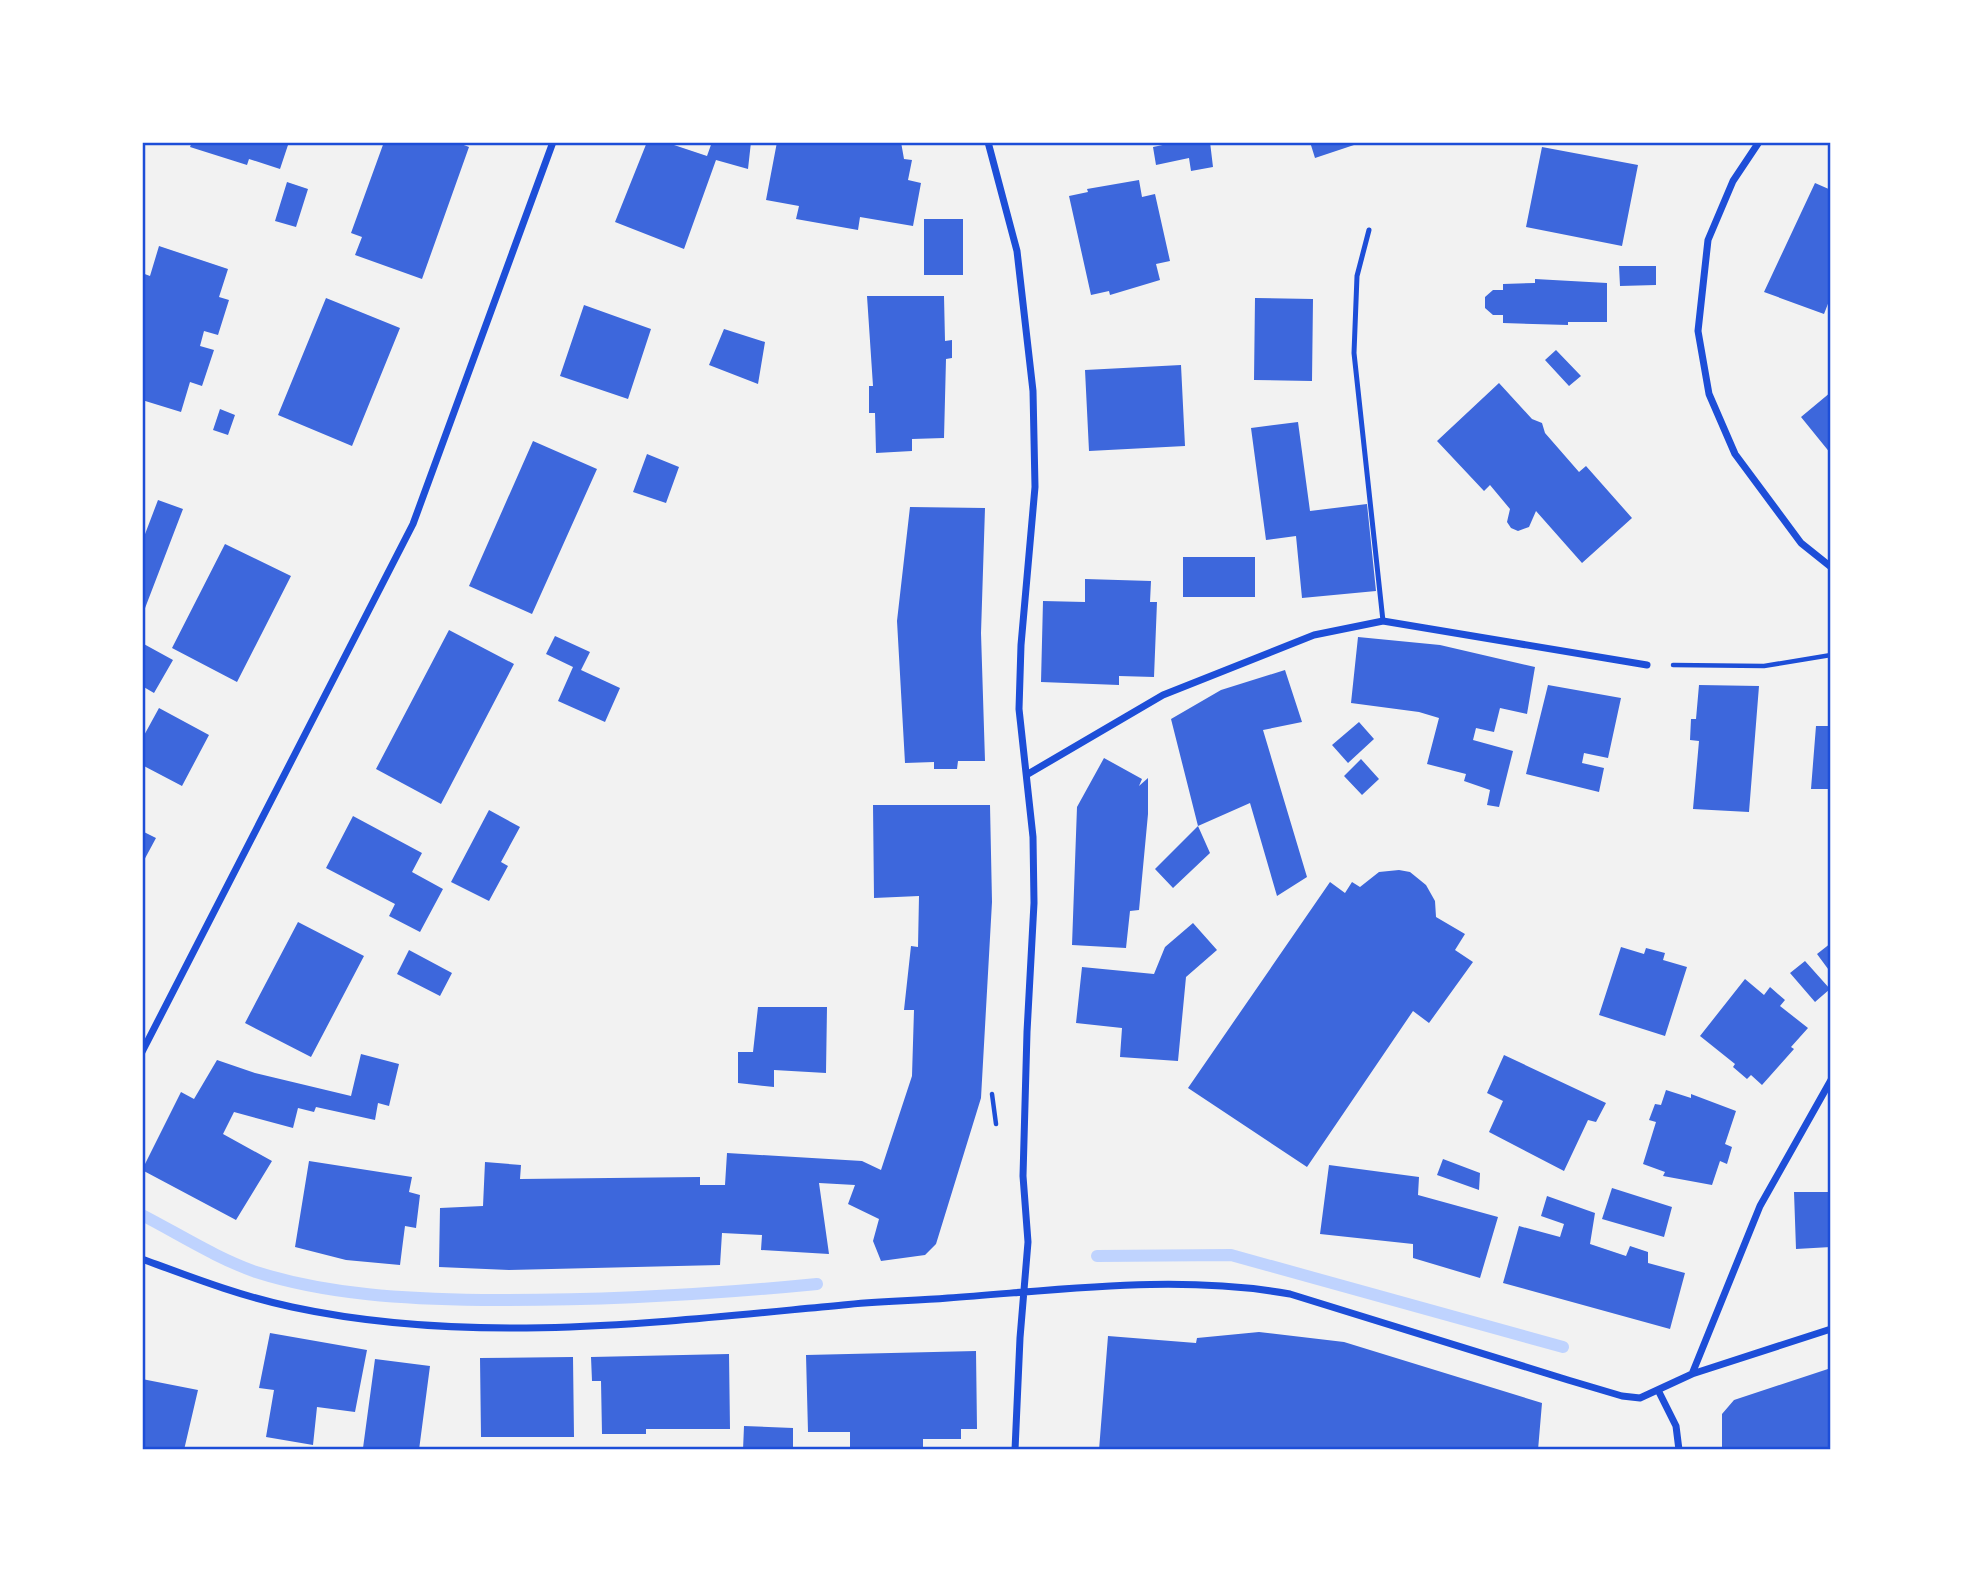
<svg xmlns="http://www.w3.org/2000/svg" width="1973" height="1592" font-family="'Open Sans',sans-serif">
	<style>
		.lines { fill: none; stroke-linecap: round; stroke-linejoin: round }
		.stream { stroke: #bfd3fe; stroke-width: 12 }
		.building { fill: #3d67dc }
		.path { stroke: #1d4ed8; stroke-width: 4.5 }
		.service { stroke: #1d4ed8; stroke-width: 5 }
		.minor { stroke: #1d4ed8; stroke-width: 7 }
		.neatline { fill: none; stroke: #1d4ed8; stroke-width: 2.5 }
	</style>
	<rect width="100%" height="100%" fill="#f2f2f2"/>
	<g class="lines">
		<path class="stream" d="M 142,1215 C 179,1234 216,1258 256,1272 C 328,1295 408,1299 482,1300 C 595,1301 705,1295 817,1284
			M 1097,1256 L 1231,1255 L 1563,1347"/>
	</g>
	<path class="building" d="M 192,142 L 289,142 L 280,169 L 249,159 L 247,165 L 190,147 Z
		M 384,142 L 456,142 L 469,147 L 422,279 L 355,255 L 362,237 L 351,233 Z
		M 647,142 L 665,142 L 707,156 L 712,142 L 751,142 L 748,169 L 716,160 L 684,249 L 615,222 Z
		M 777,142 L 901,142 L 904,159 L 912,160 L 908,180 L 921,183 L 913,226 L 860,217 L 858,230 L 796,219 L 799,206 L 766,200 Z
		M 1177,142 L 1210,142 L 1213,167 L 1191,171 L 1189,158 L 1156,165 L 1153,147 Z
		M 1310,142 L 1363,142 L 1315,158 Z
		M 1542,147 L 1638,165 L 1622,246 L 1526,227 Z
		M 1139,180 L 1142,197 L 1155,194 L 1170,261 L 1156,264 L 1160,280 L 1110,295 L 1109,291 L 1091,295 L 1069,196 L 1088,192 L 1087,189 Z
		M 287,182 L 308,189 L 296,227 L 275,221 Z
		M 1815,183 L 1831,190 L 1831,296 L 1824,314 L 1764,292 Z
		M 924,219 L 963,219 L 963,275 L 924,275 Z
		M 159,246 L 228,269 L 219,297 L 229,300 L 218,335 L 204,331 L 200,346 L 214,350 L 202,386 L 190,382 L 181,412 L 142,400 L 142,273 L 150,276 Z
		M 1619,266 L 1656,266 L 1656,285 L 1620,286 Z
		M 1535,279 L 1607,283 L 1607,322 L 1568,322 L 1568,325 L 1503,323 L 1503,315 L 1493,315 L 1485,308 L 1485,297 L 1493,290 L 1503,290 L 1503,284 L 1535,283 Z
		M 867,296 L 944,296 L 945,341 L 952,340 L 952,358 L 946,359 L 944,438 L 912,439 L 912,451 L 876,453 L 875,413 L 869,413 L 869,386 L 873,386 Z
		M 326,298 L 400,328 L 352,446 L 278,415 Z
		M 1255,298 L 1313,299 L 1312,381 L 1254,380 Z
		M 584,305 L 651,329 L 628,399 L 560,376 Z
		M 724,329 L 765,342 L 758,384 L 709,365 Z
		M 1556,350 L 1581,376 L 1569,386 L 1545,360 Z
		M 1181,365 L 1185,446 L 1089,451 L 1085,370 Z
		M 1499,383 L 1532,419 L 1542,423 L 1545,433 L 1579,472 L 1586,466 L 1632,518 L 1582,563 L 1536,511 L 1529,527 L 1518,531 L 1511,528 L 1507,522 L 1510,509 L 1490,485 L 1484,491 L 1437,441 Z
		M 1831,392 L 1831,454 L 1801,417 Z
		M 220,409 L 235,415 L 228,435 L 213,430 Z
		M 1298,422 L 1310,511 L 1367,504 L 1376,591 L 1302,598 L 1296,536 L 1266,540 L 1251,428 Z
		M 533,441 L 597,469 L 532,614 L 469,586 Z
		M 647,454 L 679,467 L 666,503 L 633,492 Z
		M 158,500 L 183,509 L 142,616 L 142,542 Z
		M 910,507 L 985,508 L 981,633 L 985,761 L 958,761 L 957,769 L 934,769 L 934,762 L 905,763 L 897,621 Z
		M 225,544 L 291,576 L 237,682 L 172,648 Z
		M 1183,557 L 1255,557 L 1255,597 L 1183,597 Z
		M 1085,579 L 1151,581 L 1150,602 L 1157,602 L 1154,677 L 1119,676 L 1119,685 L 1041,682 L 1043,601 L 1085,602 Z
		M 449,630 L 514,664 L 441,804 L 376,769 Z
		M 555,636 L 590,652 L 581,670 L 620,688 L 605,722 L 558,701 L 573,667 L 546,654 Z
		M 1358,637 L 1440,645 L 1535,667 L 1527,714 L 1500,708 L 1494,732 L 1476,728 L 1473,740 L 1513,751 L 1499,807 L 1487,805 L 1490,790 L 1464,781 L 1466,774 L 1427,764 L 1439,718 L 1419,712 L 1351,703 Z
		M 142,643 L 173,660 L 154,693 L 142,686 Z
		M 1285,670 L 1302,722 L 1263,730 L 1307,877 L 1277,896 L 1250,803 L 1198,826 L 1171,719 L 1221,690 Z
		M 1548,685 L 1621,698 L 1608,758 L 1584,753 L 1582,763 L 1604,768 L 1599,792 L 1526,774 Z
		M 1699,685 L 1759,686 L 1749,812 L 1693,809 L 1699,741 L 1690,740 L 1691,719 L 1696,719 Z
		M 159,708 L 209,735 L 182,786 L 142,765 L 142,739 Z
		M 1359,722 L 1374,739 L 1348,763 L 1332,745 Z
		M 1816,726 L 1831,726 L 1831,801 L 1828,789 L 1811,789 Z
		M 1104,758 L 1142,779 L 1139,786 L 1148,778 L 1148,814 L 1139,910 L 1130,911 L 1126,948 L 1072,945 L 1077,807 Z
		M 1361,759 L 1379,779 L 1362,795 L 1344,776 Z
		M 873,805 L 990,805 L 992,902 L 981,1098 L 936,1244 L 925,1255 L 881,1261 L 873,1241 L 879,1219 L 848,1204 L 855,1185 L 819,1183 L 829,1254 L 761,1250 L 762,1235 L 722,1233 L 720,1265 L 509,1270 L 439,1267 L 440,1208 L 483,1206 L 485,1162 L 521,1165 L 520,1179 L 700,1177 L 700,1185 L 725,1185 L 727,1153 L 862,1161 L 881,1170 L 912,1076 L 914,1010 L 904,1010 L 911,946 L 918,947 L 919,896 L 874,898 Z
		M 489,810 L 520,827 L 501,862 L 508,866 L 489,901 L 451,882 Z
		M 353,816 L 422,853 L 412,872 L 443,889 L 420,932 L 389,916 L 395,904 L 326,868 Z
		M 1198,826 L 1210,853 L 1173,888 L 1155,869 Z
		M 142,831 L 156,838 L 142,864 Z
		M 1399,870 L 1410,872 L 1426,885 L 1435,901 L 1436,917 L 1465,934 L 1455,950 L 1473,962 L 1429,1023 L 1413,1011 L 1307,1167 L 1188,1088 L 1330,882 L 1345,893 L 1352,882 L 1360,887 L 1379,872 Z
		M 298,922 L 364,956 L 311,1057 L 245,1023 Z
		M 1193,923 L 1217,950 L 1186,977 L 1178,1061 L 1120,1057 L 1122,1028 L 1076,1023 L 1082,967 L 1154,974 L 1165,947 Z
		M 1831,943 L 1831,973 L 1817,954 Z
		M 1621,947 L 1644,954 L 1646,948 L 1665,953 L 1663,960 L 1687,967 L 1665,1036 L 1599,1015 Z
		M 409,950 L 452,973 L 440,996 L 397,974 Z
		M 1805,961 L 1830,989 L 1815,1002 L 1790,973 Z
		M 1745,979 L 1764,995 L 1770,987 L 1785,1000 L 1780,1006 L 1808,1028 L 1791,1047 L 1794,1049 L 1762,1085 L 1751,1075 L 1747,1079 L 1733,1067 L 1735,1064 L 1700,1036 Z
		M 758,1007 L 827,1007 L 826,1073 L 774,1070 L 774,1087 L 738,1083 L 738,1052 L 753,1052 Z
		M 361,1054 L 399,1064 L 389,1106 L 378,1103 L 375,1120 L 316,1107 L 314,1112 L 298,1108 L 293,1128 L 234,1112 L 223,1134 L 272,1161 L 236,1220 L 142,1170 L 181,1092 L 194,1099 L 217,1060 L 255,1073 L 351,1096 Z
		M 1504,1055 L 1606,1103 L 1596,1122 L 1588,1120 L 1564,1171 L 1489,1132 L 1503,1101 L 1487,1093 Z
		M 1666,1090 L 1691,1098 L 1691,1094 L 1736,1111 L 1725,1144 L 1732,1147 L 1727,1164 L 1720,1161 L 1712,1185 L 1663,1176 L 1665,1172 L 1643,1164 L 1656,1122 L 1649,1120 L 1655,1104 L 1661,1105 Z
		M 1443,1159 L 1480,1173 L 1479,1190 L 1437,1175 Z
		M 309,1161 L 412,1177 L 409,1192 L 420,1195 L 416,1228 L 405,1226 L 400,1265 L 346,1260 L 295,1247 Z
		M 1329,1165 L 1419,1177 L 1418,1195 L 1498,1217 L 1480,1278 L 1413,1258 L 1413,1244 L 1320,1234 Z
		M 1612,1188 L 1672,1207 L 1664,1237 L 1602,1219 Z
		M 1794,1192 L 1831,1192 L 1831,1247 L 1796,1249 Z
		M 1547,1196 L 1595,1213 L 1590,1244 L 1626,1256 L 1630,1246 L 1648,1252 L 1648,1263 L 1685,1273 L 1670,1329 L 1503,1283 L 1519,1226 L 1560,1237 L 1564,1224 L 1541,1216 Z
		M 1259,1332 L 1344,1342 L 1542,1403 L 1538,1450 L 1099,1450 L 1108,1336 L 1196,1343 L 1197,1338 Z
		M 270,1333 L 367,1350 L 355,1412 L 317,1407 L 313,1445 L 266,1437 L 274,1390 L 259,1388 Z
		M 976,1351 L 977,1429 L 961,1429 L 961,1439 L 923,1439 L 923,1450 L 850,1450 L 850,1432 L 808,1432 L 806,1355 Z
		M 729,1354 L 730,1429 L 646,1429 L 646,1434 L 602,1434 L 601,1381 L 592,1381 L 591,1357 Z
		M 573,1357 L 574,1437 L 481,1437 L 480,1358 Z
		M 375,1359 L 430,1366 L 419,1450 L 363,1448 Z
		M 1831,1368 L 1831,1450 L 1722,1450 L 1722,1414 L 1734,1400 Z
		M 142,1379 L 198,1390 L 184,1450 L 142,1450 Z
		M 744,1426 L 793,1428 L 793,1450 L 743,1450 Z"/>
	<g class="lines">
		<path class="path" d="M 1673,665 L 1764,666 L 1831,655
			M 992,1094 L 996,1124"/>
		<path class="service" d="M 1369,230 L 1357,276 L 1354,353 L 1383,621"/>
		<path class="minor" d="M 988,142 L 1017,251 L 1033,391 L 1035,487 L 1021,645 L 1019,709 L 1033,837 L 1034,903 L 1027,1032 L 1023,1176 L 1028,1242 L 1020,1338 L 1015,1450
			M 1759,142 L 1733,181 L 1708,240 L 1698,331 L 1709,394 L 1735,454 L 1801,543 L 1831,567
			M 1028,774 L 1163,695 L 1314,635 L 1383,621 L 1647,665
			M 142,1052 L 413,524 L 553,142
			M 142,1259 C 191,1277 240,1296 292,1307 C 473,1346 661,1322 843,1305 C 878,1301 913,1301 948,1298 C 1062,1290 1177,1274 1290,1294 L 1568,1380 L 1622,1396 L 1640,1398 L 1692,1374 L 1831,1329
			M 1692,1374 L 1760,1206 L 1831,1080
			M 1659,1392 L 1676,1426 L 1679,1450"/>
	</g>
	<rect width="1973" height="1592" fill="none" stroke="#ffffff" stroke-width="287"/>
	<rect x="144" y="144" width="1685" height="1304" class="neatline"/>
</svg>
